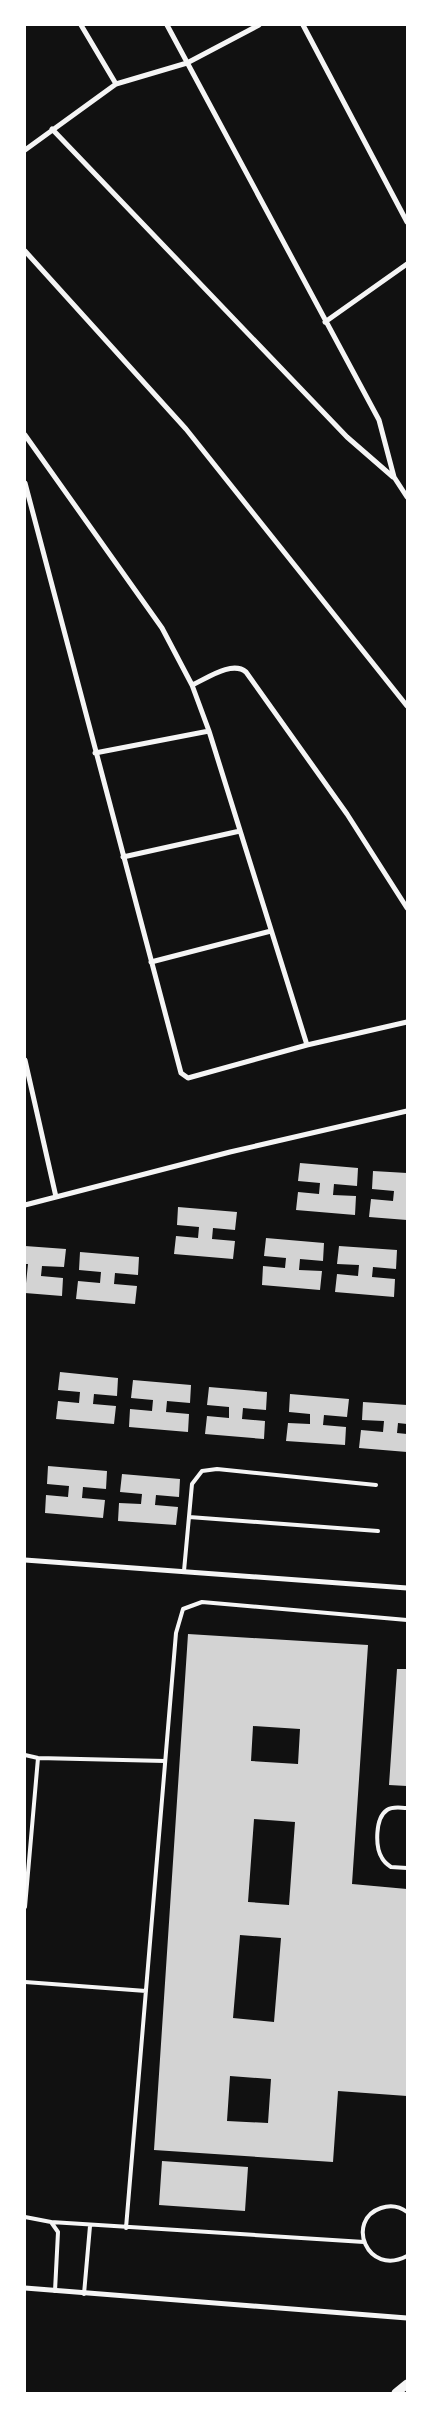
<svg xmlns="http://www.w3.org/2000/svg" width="432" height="2418" font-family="Helvetica,sans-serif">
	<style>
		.building { fill: #d3d3d3; fill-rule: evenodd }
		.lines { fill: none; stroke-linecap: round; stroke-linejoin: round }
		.service { stroke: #f5f5f5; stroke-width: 4 }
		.minor { stroke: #f5f5f5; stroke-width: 5 }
		.tertiary { stroke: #f5f5f5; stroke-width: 9 }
	</style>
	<rect width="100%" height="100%" fill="#111"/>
	<path class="building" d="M 300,1163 L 358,1168 L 357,1186 L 334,1184 L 333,1195 L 356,1196 L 355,1215 L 296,1210 L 298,1192 L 319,1194 L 320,1183 L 298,1181 Z
		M 373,1171 L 407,1173 L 407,1220 L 369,1217 L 371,1199 L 393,1201 L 394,1191 L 372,1189 Z
		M 178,1207 L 237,1212 L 235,1230 L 213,1228 L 212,1239 L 235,1241 L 233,1259 L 174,1254 L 176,1236 L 198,1238 L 199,1227 L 177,1225 Z
		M 266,1238 L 324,1243 L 323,1261 L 300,1259 L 299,1270 L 322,1271 L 320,1290 L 262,1285 L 263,1266 L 285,1268 L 286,1258 L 264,1256 Z
		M 25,1246 L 66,1249 L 64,1267 L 42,1266 L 41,1276 L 63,1278 L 62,1296 L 25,1293 L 28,1264 L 25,1264 Z
		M 339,1246 L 397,1250 L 396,1269 L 373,1267 L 372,1277 L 395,1279 L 394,1297 L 335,1292 L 337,1274 L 358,1276 L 359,1265 L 337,1264 Z
		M 80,1252 L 139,1257 L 138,1275 L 115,1273 L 114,1284 L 137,1286 L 135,1304 L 76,1299 L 78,1281 L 100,1283 L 101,1272 L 79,1270 Z
		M 60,1372 L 118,1378 L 117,1396 L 94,1394 L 93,1404 L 116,1406 L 114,1424 L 56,1419 L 58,1401 L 79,1403 L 80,1392 L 58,1390 Z
		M 133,1380 L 191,1385 L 190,1403 L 167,1401 L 166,1412 L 189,1414 L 188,1432 L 129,1427 L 130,1409 L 152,1411 L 153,1400 L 131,1398 Z
		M 209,1387 L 267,1392 L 266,1410 L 243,1408 L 242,1419 L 265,1421 L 264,1439 L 205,1434 L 207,1416 L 229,1418 L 229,1407 L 207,1405 Z
		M 290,1394 L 349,1399 L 347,1417 L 324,1415 L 323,1425 L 346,1427 L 345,1445 L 286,1441 L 288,1423 L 310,1424 L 310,1414 L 289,1412 Z
		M 363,1402 L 407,1405 L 407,1424 L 398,1423 L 397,1433 L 407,1434 L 407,1452 L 359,1448 L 361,1430 L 383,1432 L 384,1421 L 362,1420 Z
		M 48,1466 L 107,1471 L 106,1489 L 83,1487 L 82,1498 L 105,1500 L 103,1518 L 45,1513 L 46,1495 L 68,1497 L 69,1486 L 47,1484 Z
		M 122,1474 L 180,1479 L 179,1497 L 156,1495 L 155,1505 L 178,1507 L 176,1525 L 118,1521 L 119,1503 L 141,1504 L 142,1494 L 120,1492 Z
		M 188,1634 L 368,1645 L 352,1884 L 407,1889 L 407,2096 L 338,2091 L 333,2162 L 154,2150 ZM 253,1726 L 300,1729 L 298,1764 L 251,1761 ZM 254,1819 L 295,1822 L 289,1905 L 248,1902 ZM 240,1935 L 281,1938 L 274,2022 L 233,2018 ZM 230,2076 L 271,2079 L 268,2123 L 227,2121 Z
		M 397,1669 L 407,1669 L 407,1786 L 389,1785 Z
		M 162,2161 L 248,2167 L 245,2211 L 159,2205 Z"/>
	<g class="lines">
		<path class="service" d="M 189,1517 L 378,1531
			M 184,1571 L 192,1484 L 202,1471 L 217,1469 L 376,1485
			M 25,1755 L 38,1758 L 165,1761
			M 407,1808 C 400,1808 393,1806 387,1810 C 375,1818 375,1847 382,1858 C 384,1862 388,1865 391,1867 L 407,1868
			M 25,1907 L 38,1758
			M 25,1982 L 146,1991
			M 407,2212 C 399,2206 390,2205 381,2208 C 345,2220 367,2277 407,2256
			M 25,2217 L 51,2222 L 58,2232 L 55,2291
			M 51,2222 L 364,2242
			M 126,2228 L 176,1633 L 183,1609 L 202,1602 L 407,1620
			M 84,2294 L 90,2226"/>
		<path class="minor" d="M 81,25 L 116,84
			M 167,25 L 379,420 L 394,477 L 407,497
			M 303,25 L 407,222
			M 52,129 L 347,437 L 393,477
			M 25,150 L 116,84 L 187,63 L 259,25
			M 25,251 L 186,429 L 407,706
			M 325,322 L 407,264
			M 25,435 L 162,628 L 192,685 L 209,731 L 307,1045
			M 25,483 L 181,1073 L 188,1078 L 307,1045 L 407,1022
			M 192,685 C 206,679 232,660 246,672 L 347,814 L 407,908
			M 95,753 L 209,731
			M 123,857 L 240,831
			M 151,962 L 271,931
			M 25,1060 L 56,1197
			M 25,1205 L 230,1152 L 407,1111
			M 25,1560 L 407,1588
			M 25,2288 L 407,2318"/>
		<path class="tertiary" d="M 396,2393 L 407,2384"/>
	</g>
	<rect width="432" height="2418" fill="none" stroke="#ffffff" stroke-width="52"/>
</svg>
